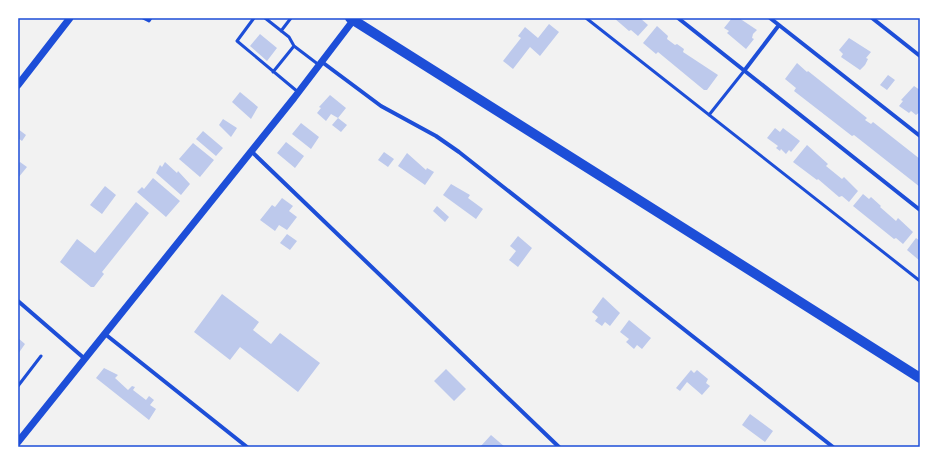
<svg xmlns="http://www.w3.org/2000/svg" width="938" height="465" font-family="'Archivo Narrow',sans-serif">
	<style>
		.building { fill: #bdc9ec }
		.lines { fill: none; stroke-linecap: round; stroke-linejoin: round }
		.service { stroke: #1d4ed8; stroke-width: 3 }
		.minor { stroke: #1d4ed8; stroke-width: 4 }
		.tertiary { stroke: #1d4ed8; stroke-width: 7 }
		.primary { stroke: #1d4ed8; stroke-width: 10 }
		.neatline { fill: none; stroke: #1d4ed8; stroke-width: 1.5 }
	</style>
	<rect width="100%" height="100%" fill="#f2f2f2"/>
	<path class="building" d="M 614,18 L 640,18 L 648,25 L 638,36 L 631,30 L 629,31 Z
		M 732,18 L 739,18 L 757,30 L 753,34 L 752,38 L 754,39 L 746,49 L 727,33 L 729,31 L 724,28 Z
		M 549,24 L 559,32 L 540,56 L 530,47 L 513,69 L 503,61 L 521,38 L 518,36 L 525,27 L 538,38 Z
		M 657,26 L 668,36 L 667,39 L 675,45 L 677,44 L 684,49 L 683,52 L 718,75 L 707,90 L 704,90 L 658,52 L 656,54 L 643,43 Z
		M 260,34 L 277,48 L 267,61 L 250,46 Z
		M 849,38 L 871,52 L 866,58 L 868,59 L 865,65 L 860,70 L 841,57 L 843,54 L 839,50 Z
		M 797,63 L 807,72 L 808,71 L 867,118 L 865,120 L 871,124 L 873,122 L 920,159 L 920,187 L 854,135 L 852,136 L 794,91 L 796,88 L 785,79 Z
		M 888,75 L 895,80 L 887,90 L 880,85 Z
		M 914,86 L 920,90 L 920,112 L 916,115 L 911,111 L 909,113 L 899,106 L 903,101 L 901,100 Z
		M 240,92 L 258,107 L 251,119 L 232,102 Z
		M 330,95 L 346,108 L 338,118 L 347,125 L 341,132 L 332,125 L 338,118 L 331,114 L 326,121 L 317,113 L 321,108 L 319,107 Z
		M 223,119 L 237,128 L 231,137 L 219,125 Z
		M 301,123 L 319,137 L 311,149 L 292,134 Z
		M 775,128 L 780,132 L 783,128 L 800,141 L 791,152 L 789,150 L 786,154 L 781,149 L 780,151 L 776,148 L 778,146 L 767,138 Z
		M 18,129 L 26,135 L 22,141 L 18,138 Z
		M 203,131 L 223,148 L 216,156 L 196,139 Z
		M 286,142 L 304,156 L 295,168 L 277,153 Z
		M 193,143 L 214,160 L 200,177 L 179,159 Z
		M 807,145 L 828,164 L 826,166 L 842,179 L 844,177 L 858,191 L 849,202 L 842,196 L 839,197 L 818,179 L 817,180 L 793,162 Z
		M 384,152 L 394,159 L 388,167 L 378,160 Z
		M 407,153 L 426,170 L 427,168 L 434,172 L 425,185 L 398,166 Z
		M 20,162 L 27,167 L 18,178 L 18,164 Z
		M 165,162 L 177,173 L 178,171 L 190,184 L 181,195 L 156,173 L 160,165 L 162,167 Z
		M 153,178 L 180,201 L 166,217 L 137,192 L 142,187 L 144,189 Z
		M 451,184 L 470,195 L 468,198 L 483,209 L 476,219 L 443,195 Z
		M 105,186 L 116,195 L 102,214 L 90,205 Z
		M 863,194 L 869,199 L 871,197 L 881,206 L 880,207 L 896,221 L 898,218 L 913,232 L 903,244 L 896,238 L 894,239 L 853,206 Z
		M 282,198 L 293,206 L 289,211 L 297,217 L 287,230 L 279,225 L 275,231 L 260,220 L 272,205 L 275,207 Z
		M 136,202 L 149,213 L 102,272 L 104,274 L 94,287 L 91,287 L 60,262 L 77,239 L 95,253 Z
		M 437,206 L 449,217 L 445,222 L 433,211 Z
		M 287,234 L 297,241 L 290,250 L 280,243 Z
		M 518,236 L 532,248 L 518,267 L 509,260 L 516,251 L 510,246 Z
		M 916,238 L 920,241 L 920,261 L 907,250 Z
		M 222,294 L 259,322 L 253,330 L 271,344 L 280,333 L 320,363 L 298,392 L 240,347 L 230,360 L 194,332 Z
		M 603,297 L 620,313 L 610,326 L 605,322 L 602,326 L 595,321 L 598,317 L 592,312 Z
		M 629,320 L 651,338 L 642,349 L 637,345 L 634,349 L 626,342 L 629,339 L 620,332 Z
		M 18,338 L 25,344 L 18,354 Z
		M 104,368 L 118,375 L 115,378 L 128,390 L 132,386 L 135,387 L 133,390 L 146,400 L 149,396 L 154,400 L 150,405 L 156,409 L 149,420 L 96,378 Z
		M 446,369 L 466,389 L 454,401 L 434,381 Z
		M 691,370 L 694,373 L 697,370 L 708,379 L 706,383 L 710,386 L 702,395 L 687,382 L 680,391 L 676,388 Z
		M 750,414 L 773,431 L 765,442 L 742,425 Z
		M 491,435 L 505,447 L 480,447 Z"/>
	<g class="lines">
		<path class="service" d="M 143,18 L 149,21 L 151,18
			M 254,18 L 237,41 L 298,92
			M 265,18 L 289,37 L 294,46 L 319,65
			M 586,18 L 920,281
			M 281,31 L 291,18
			M 273,72 L 294,46
			M 709,115 L 744,71
			M 18,386 L 41,356"/>
		<path class="minor" d="M 678,18 L 920,210
			M 770,18 L 920,136
			M 872,18 L 920,56
			M 322,62 L 381,106 L 436,136 L 459,152 L 833,447
			M 744,71 L 779,25
			M 251,151 L 559,447
			M 18,301 L 85,359
			M 105,334 L 247,447"/>
		<path class="tertiary" d="M 18,85 L 70,18
			M 18,442 L 294,98 L 355,18"/>
		<path class="primary" d="M 350,18 C 541,137 730,258 920,378"/>
	</g>
	<rect width="938" height="465" fill="none" stroke="#ffffff" stroke-width="38"/>
	<rect x="19" y="19" width="900" height="427" class="neatline"/>
</svg>
